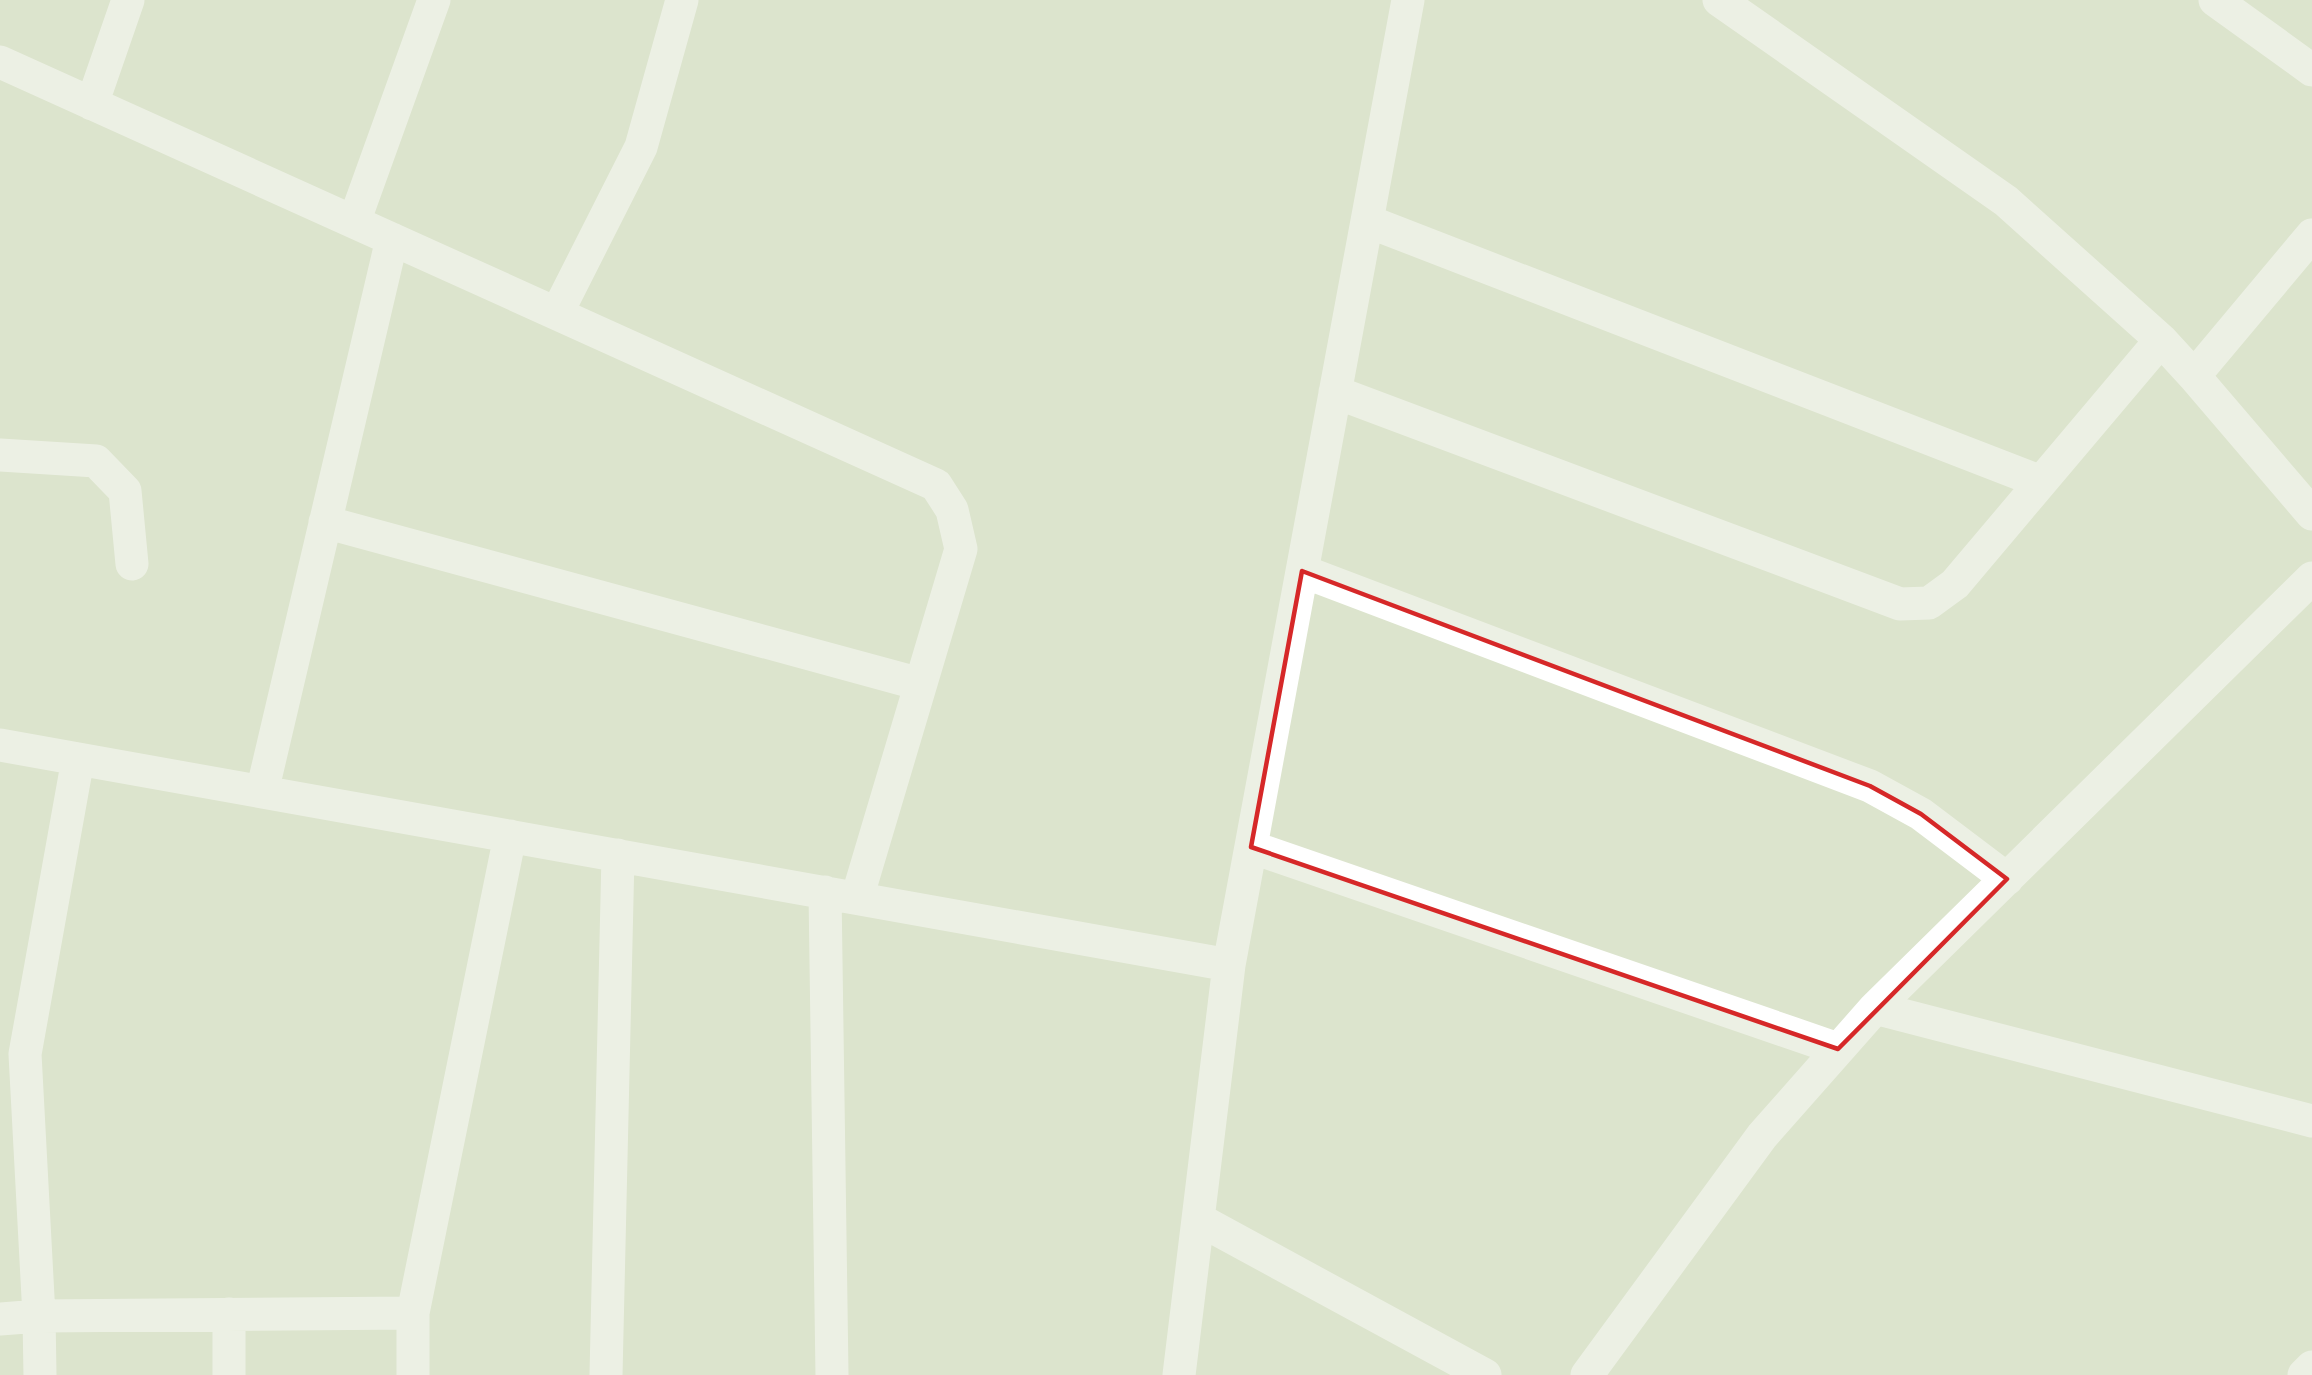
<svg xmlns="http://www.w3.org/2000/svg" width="2312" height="1375" font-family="'Alegreya Sans',sans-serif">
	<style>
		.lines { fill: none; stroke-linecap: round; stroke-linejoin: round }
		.minor { stroke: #fff; stroke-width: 33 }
		.marked { fill: none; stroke: #d62828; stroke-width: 4.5; stroke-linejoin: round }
	</style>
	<rect width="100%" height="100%" fill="#dce4cd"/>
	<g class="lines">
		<path class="minor" d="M 1719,0 L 2006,201 L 2161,340 L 2194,376 L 2312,514
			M 2215,0 L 2312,70
			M 0,62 L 936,485 L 952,510 L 961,549 L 857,898
			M 92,104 L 128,0
			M 1367,221 L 2041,482
			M 354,222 L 434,0
			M 557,313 L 641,147 L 682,0
			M 2194,376 L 2312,235
			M 1335,392 L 1900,604 L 1929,603 L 1955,584 L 2161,340
			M 0,455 L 96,461 L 125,491 L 132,564
			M 325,522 L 920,684
			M 1302,571 L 1870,786 L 1921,814 L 2007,879
			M 0,745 L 1229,965
			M 262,792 L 392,239
			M 1251,847 L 1838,1049
			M 825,892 L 832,1375
			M 1875,1008 L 2312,1121
			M 1198,1219 L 1485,1375
			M 229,1314 L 229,1375
			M 0,1319 L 39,1316 L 413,1313
			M 40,1375 L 39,1316 L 25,1054 L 78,759
			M 413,1375 L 413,1313 L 510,836
			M 606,1375 L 618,855
			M 1179,1375 L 1229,965 L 1408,0
			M 1587,1375 L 1762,1136 L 1875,1008 L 2312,578
			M 2304,1375 L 2312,1367"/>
	</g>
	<path d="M0 0H2312V1375H0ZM 1302,571 L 1870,786 L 1921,814 L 2007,879 L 1838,1049 L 1251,847 Z" fill="#dce4cd" fill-opacity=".55" fill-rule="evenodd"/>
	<path class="marked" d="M 1302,571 L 1870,786 L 1921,814 L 2007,879 L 1838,1049 L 1251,847 Z"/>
</svg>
